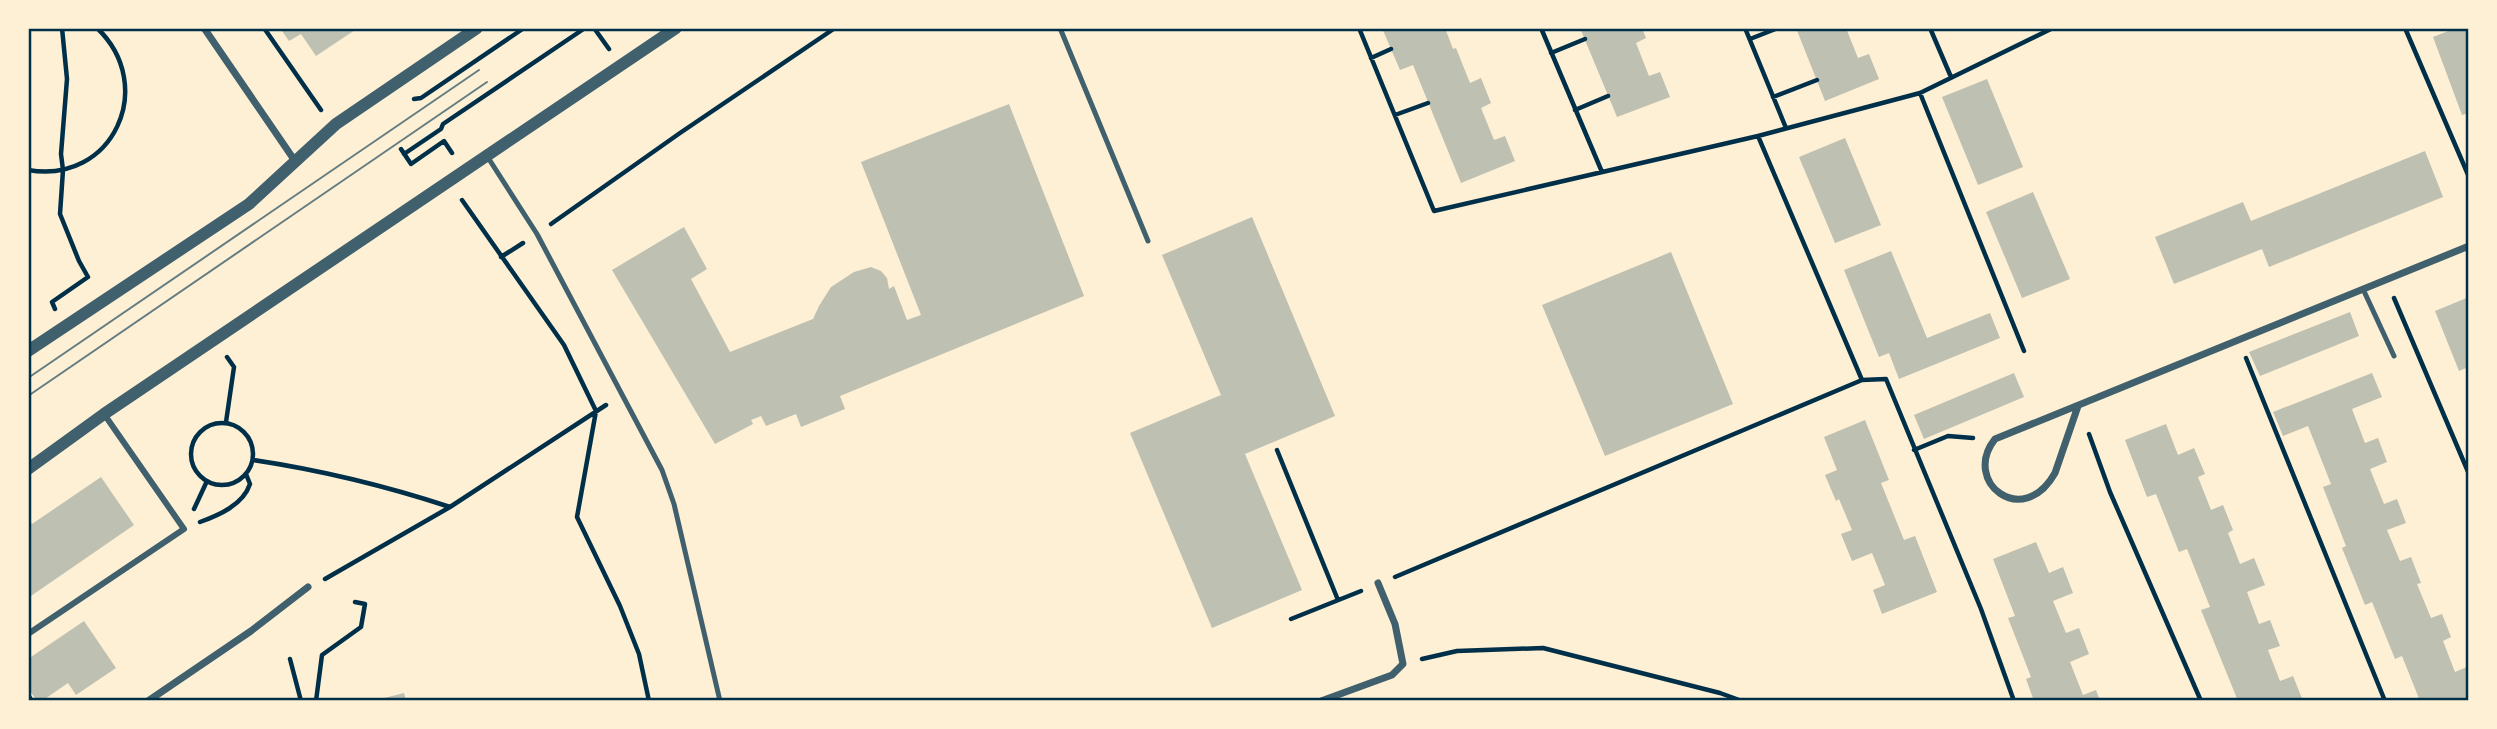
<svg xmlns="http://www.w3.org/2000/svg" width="2497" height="729" font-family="Commissioner,sans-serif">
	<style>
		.building { fill: #bec0b2 }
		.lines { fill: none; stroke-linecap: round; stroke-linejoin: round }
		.path { stroke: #003049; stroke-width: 4.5 }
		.service { stroke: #3f606c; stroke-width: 5 }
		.pedestrian { stroke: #3f606c; stroke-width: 6 }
		.minor { stroke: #3f606c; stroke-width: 7 }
		.tertiary { stroke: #3f606c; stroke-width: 12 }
		.tram { stroke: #657d81; stroke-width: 2 }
		.neatline { fill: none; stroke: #003049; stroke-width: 2.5 }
	</style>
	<rect width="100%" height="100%" fill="#fdf0d5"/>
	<path class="building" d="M 280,28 L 358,28 L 316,56 L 301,34 L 289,41 Z
		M 1382,28 L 1445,28 L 1453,49 L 1456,48 L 1470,83 L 1481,78 L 1491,103 L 1481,108 L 1494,140 L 1505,136 L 1515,161 L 1461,183 L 1413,65 L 1400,70 Z
		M 1580,28 L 1642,28 L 1646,38 L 1636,43 L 1649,76 L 1660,72 L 1670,97 L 1617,117 Z
		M 1796,28 L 1846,28 L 1858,58 L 1869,54 L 1879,79 L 1825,101 Z
		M 2456,28 L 2469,28 L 2469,113 L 2462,115 L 2433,37 Z
		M 1987,79 L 2023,167 L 1978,185 L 1942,97 Z
		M 1009,104 L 1084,296 L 840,396 L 845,409 L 801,427 L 796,414 L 766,426 L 761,416 L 751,420 L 753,424 L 715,444 L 612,270 L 684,227 L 707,269 L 691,279 L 730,352 L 813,319 L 819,306 L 831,287 L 854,272 L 871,267 L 881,271 L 887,278 L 889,289 L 894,286 L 907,320 L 921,315 L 861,162 Z
		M 1845,138 L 1881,225 L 1835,243 L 1799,157 Z
		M 2425,151 L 2443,197 L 2269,267 L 2262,249 L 2174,284 L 2155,237 L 2243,202 L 2251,221 Z
		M 2033,192 L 2070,279 L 2022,298 L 1986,212 Z
		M 1252,217 L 1335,416 L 1245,454 L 1302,590 L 1212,628 L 1130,433 L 1221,395 L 1162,255 Z
		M 1891,251 L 1927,338 L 1990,313 L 2000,338 L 1899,379 L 1889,353 L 1879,357 L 1844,270 Z
		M 1671,252 L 1733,404 L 1605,456 L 1542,305 Z
		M 2469,297 L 2469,374 L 2466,368 L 2459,371 L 2435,311 Z
		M 2350,312 L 2359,336 L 2260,376 L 2249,352 Z
		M 2014,373 L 2024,397 L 1924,439 L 1914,415 Z
		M 2372,373 L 2382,397 L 2352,409 L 2365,443 L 2378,438 L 2387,462 L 2370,469 L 2384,504 L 2397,499 L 2406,523 L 2387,530 L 2400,561 L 2411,557 L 2421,583 L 2417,584 L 2431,618 L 2442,614 L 2451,637 L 2443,641 L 2455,672 L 2469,666 L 2469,698 L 2460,701 L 2420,701 L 2402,656 L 2395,659 L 2372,602 L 2365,605 L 2342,548 L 2346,546 L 2323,487 L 2331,484 L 2308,426 L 2283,436 L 2273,412 Z
		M 1865,420 L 1889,480 L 1881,483 L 1904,540 L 1915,536 L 1937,592 L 1882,614 L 1873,590 L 1885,585 L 1872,553 L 1852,561 L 1841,534 L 1852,530 L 1839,499 L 1836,501 L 1825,475 L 1837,470 L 1824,437 Z
		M 2166,424 L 2178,455 L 2194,448 L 2205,474 L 2198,477 L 2211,510 L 2223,505 L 2233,530 L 2228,533 L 2240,564 L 2254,558 L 2265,585 L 2247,592 L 2259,624 L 2270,620 L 2280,646 L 2268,650 L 2280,681 L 2293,676 L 2303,701 L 2238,701 L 2201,610 L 2210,607 L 2187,549 L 2179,552 L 2156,494 L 2147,497 L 2125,440 Z
		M 101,477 L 134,525 L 28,598 L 28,518 L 32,524 Z
		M 2036,542 L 2049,573 L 2063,567 L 2073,593 L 2053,601 L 2066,633 L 2079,628 L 2089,654 L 2070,662 L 2083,695 L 2096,690 L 2100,701 L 2034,701 L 2026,679 L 2031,677 L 2008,618 L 2015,616 L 1993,559 Z
		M 84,621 L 116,668 L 76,695 L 68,683 L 42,701 L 37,701 L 28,688 L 28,659 Z
		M 404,693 L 406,701 L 376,701 L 376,700 Z"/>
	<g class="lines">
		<path class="path" d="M 264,28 L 321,110
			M 594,28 L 609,49
			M 1359,28 L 1434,211 L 1758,136
			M 1541,28 L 1602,172
			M 1745,28 L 1786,128
			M 1930,28 L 1951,77
			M 2405,28 L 2469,177
			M 1750,39 L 1778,28
			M 1551,53 L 1585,39
			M 1371,58 L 1391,49
			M 1920,93 L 2024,351
			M 1773,97 L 1817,80
			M 414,99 L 421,98 L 524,28
			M 1575,110 L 1608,96
			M 1395,115 L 1428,103
			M 401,149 L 411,164 L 444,141 L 452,153
			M 404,154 L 441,129 L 443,124 L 585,28
			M 28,170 C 113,185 158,86 97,28
			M 462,200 L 564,345 L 596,411 L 577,517 L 620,606 L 639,654 L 649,701
			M 551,224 L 680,133 L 835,28
			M 501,257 L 523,243
			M 2394,298 L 2469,474
			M 55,309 L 52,302 L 88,277 L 79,261 L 60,214 L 63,170 L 61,154 L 67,79 L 62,28
			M 2246,358 L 2385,701
			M 226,422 L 234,367 L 227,357
			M191 454a31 31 0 1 1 62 0a31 31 0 1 1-62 0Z
			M 2089,434 L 2110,492 L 2201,701
			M 1277,450 L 1338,600
			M 1914,450 L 1948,436 L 1973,438
			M 253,460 C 320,470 386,486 450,507
			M 194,509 L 207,481
			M 200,522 C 219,515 243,505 250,484 L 246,474
			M 1395,577 L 1862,380
			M 325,579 L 450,507 L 606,405
			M 1291,619 L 1361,591
			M 290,659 L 301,701
			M 1422,659 L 1457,651 L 1543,648 L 1720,693 L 1742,701
			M 28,695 L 32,701
			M 316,701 L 322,655 L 361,627 L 365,604 L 355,602
			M 2014,701 L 1981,609 L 1886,379 L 1862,380 L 1758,136 L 1920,93 L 2053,28"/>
		<path class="service" d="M 1060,28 L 1148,241
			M 487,156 L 537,234 L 662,470 L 674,504 L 720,701
			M 2363,289 L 2394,356"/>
		<path class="pedestrian" d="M 28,634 L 184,529 L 104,414"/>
		<path class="minor" d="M 204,28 L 295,161
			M 2078,406 L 2055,473 C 2023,530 1961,482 1995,439 L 2469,246
			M 148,701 L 251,631 L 308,587
			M 1321,701 L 1392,675 L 1403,664 L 1395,624 L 1378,583"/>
		<path class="tertiary" d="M 28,351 L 249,204 L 336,124 L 477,28
			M 28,469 L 104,414 L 676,28"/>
		<path class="tram" d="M 28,378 L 479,70
			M 28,396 L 487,82"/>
	</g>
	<rect width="2497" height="729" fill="none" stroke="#fdf0d5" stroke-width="60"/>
	<rect x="30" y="30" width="2437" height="669" class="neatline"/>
</svg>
